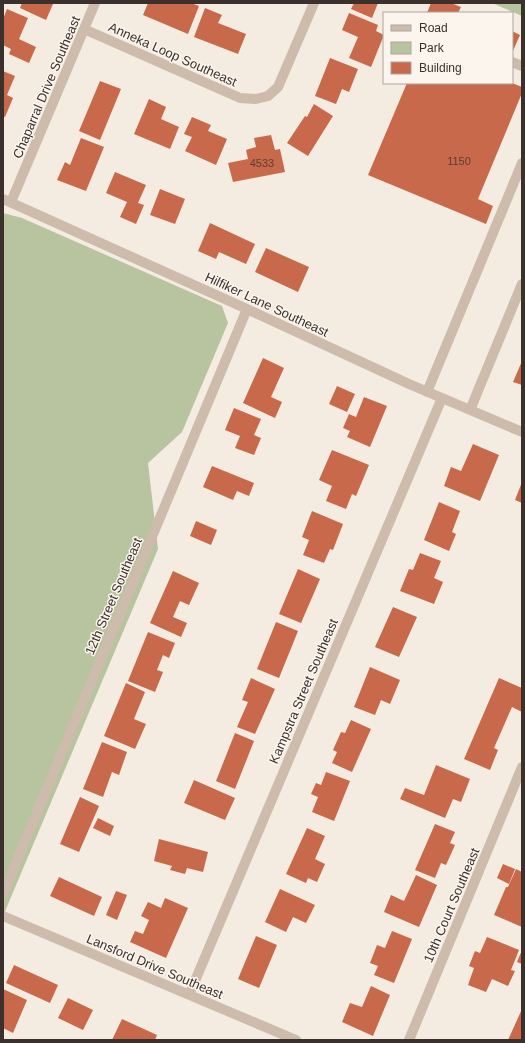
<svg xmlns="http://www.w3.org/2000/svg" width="525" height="1043" font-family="Helvetica,sans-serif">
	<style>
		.green { fill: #b8c4a0 }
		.building { fill: #c8694b }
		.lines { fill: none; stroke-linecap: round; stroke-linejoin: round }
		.minor { stroke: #cdbbac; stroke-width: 10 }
		.labels { text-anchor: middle; stroke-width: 3; stroke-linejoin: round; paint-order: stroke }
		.number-label { font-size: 11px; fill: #5e3e33 }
		.street-label { font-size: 13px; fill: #3b302b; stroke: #fbf5ee }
	</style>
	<rect width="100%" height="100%" fill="#f4ebe1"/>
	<path class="green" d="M 492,3 L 522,3 L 522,16 Z
		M 3,213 L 22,218 L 222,306 L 228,323 L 182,432 L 148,463 L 158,549 L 3,916 Z"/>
	<path class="building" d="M 22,3 L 51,3 L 53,4 L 46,20 L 20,8 Z
		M 148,3 L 191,3 L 199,6 L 188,34 L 143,15 Z
		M 354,3 L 378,3 L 372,18 L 351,9 Z
		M 431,3 L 451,3 L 461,7 L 458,13 L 427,13 Z
		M 205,8 L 222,15 L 218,23 L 246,34 L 238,54 L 194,37 Z
		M 7,9 L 28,18 L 19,39 L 36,47 L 29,63 L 9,54 L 11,49 L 3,45 L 3,19 Z
		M 349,13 L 378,25 L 376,31 L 384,35 L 371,67 L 349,58 L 358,37 L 342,30 Z
		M 512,31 L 520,35 L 512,53 Z
		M 330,58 L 358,69 L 349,92 L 342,89 L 336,104 L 315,96 Z
		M 3,71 L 15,76 L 7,95 L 13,98 L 5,117 L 3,116 Z
		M 100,81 L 121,89 L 100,140 L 79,131 Z
		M 407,83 L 512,83 L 522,87 L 522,93 L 478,199 L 493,206 L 486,224 L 368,175 Z
		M 149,99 L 166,107 L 161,119 L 179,127 L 170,149 L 134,134 Z
		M 314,104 L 333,116 L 308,156 L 287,143 L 305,116 L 307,117 Z
		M 192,117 L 211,125 L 208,131 L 227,139 L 216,165 L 185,151 L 192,137 L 184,134 Z
		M 271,135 L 275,150 L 280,149 L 285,172 L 233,182 L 228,163 L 248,159 L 246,150 L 256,147 L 254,138 Z
		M 81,138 L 104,147 L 86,191 L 57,180 L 65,162 L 70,165 Z
		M 115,172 L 146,185 L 138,203 L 144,205 L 136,224 L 120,217 L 127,202 L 106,193 Z
		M 160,189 L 185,199 L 175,224 L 150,215 Z
		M 210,223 L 255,244 L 246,264 L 219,252 L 216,259 L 198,251 Z
		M 266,248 L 309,267 L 298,292 L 255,272 Z
		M 263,358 L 284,368 L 271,397 L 282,402 L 275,418 L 243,403 Z
		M 522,361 L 522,385 L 513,382 Z
		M 337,386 L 355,394 L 347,412 L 329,404 Z
		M 364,397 L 387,406 L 370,447 L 347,437 L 350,431 L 343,428 L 349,414 L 356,417 Z
		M 234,408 L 261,419 L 254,435 L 261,438 L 254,455 L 235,448 L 240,436 L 225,430 Z
		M 473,444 L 499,455 L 480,501 L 444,486 L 451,467 L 461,471 Z
		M 332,450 L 369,465 L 356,496 L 352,494 L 346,509 L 326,501 L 332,486 L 319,480 Z
		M 212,466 L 254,483 L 249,496 L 237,491 L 233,500 L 203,487 Z
		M 522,482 L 522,503 L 515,500 Z
		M 439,502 L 460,511 L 452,532 L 456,534 L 449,551 L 424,540 Z
		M 312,511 L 343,524 L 333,550 L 330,549 L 324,563 L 303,555 L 309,540 L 302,537 Z
		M 196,521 L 217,530 L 211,545 L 190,536 Z
		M 420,553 L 441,561 L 434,578 L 443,582 L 434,604 L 400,591 L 409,569 L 413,570 Z
		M 298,569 L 320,579 L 301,623 L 279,614 Z
		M 173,571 L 199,583 L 189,605 L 180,601 L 173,617 L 187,623 L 181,637 L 150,623 Z
		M 393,607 L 417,617 L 399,657 L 375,647 Z
		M 276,622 L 298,631 L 279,678 L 257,669 Z
		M 148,632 L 175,643 L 169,658 L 163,655 L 157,670 L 163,672 L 155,692 L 128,681 Z
		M 370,667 L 400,680 L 390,704 L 381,700 L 375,715 L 354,707 Z
		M 251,678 L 275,689 L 255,734 L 237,727 L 248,702 L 242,700 Z
		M 499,678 L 522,688 L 522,712 L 512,707 L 494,748 L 498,750 L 490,770 L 464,759 Z
		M 126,683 L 145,692 L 134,719 L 146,724 L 135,749 L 104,736 Z
		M 351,720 L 371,729 L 352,772 L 332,763 L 337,752 L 333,750 L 341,732 L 345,733 Z
		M 235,733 L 254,741 L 235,789 L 216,781 Z
		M 102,742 L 127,752 L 119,775 L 112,772 L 103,797 L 83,789 Z
		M 436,765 L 470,779 L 461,802 L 453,799 L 445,818 L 400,799 L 405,788 L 424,795 Z
		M 326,772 L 350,781 L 334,821 L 312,812 L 318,797 L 311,794 L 316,783 L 321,785 Z
		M 194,780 L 235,798 L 225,820 L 184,803 Z
		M 80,797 L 99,806 L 79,852 L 60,844 Z
		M 98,818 L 114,826 L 110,836 L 93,828 Z
		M 435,824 L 455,832 L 450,843 L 455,845 L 446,865 L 441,863 L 435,878 L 415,870 Z
		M 307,828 L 325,836 L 315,859 L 325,864 L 317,882 L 308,878 L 306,883 L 286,874 Z
		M 159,839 L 208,852 L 203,872 L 187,868 L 185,874 L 170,870 L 172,866 L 154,861 Z
		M 503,864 L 515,869 L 509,884 L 497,878 Z
		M 516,869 L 522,872 L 522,927 L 494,915 L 506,887 L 508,887 Z
		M 416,875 L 437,885 L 419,927 L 384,912 L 391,895 L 404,901 Z
		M 59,877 L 102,897 L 94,916 L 50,896 Z
		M 280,889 L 315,905 L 306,923 L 293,917 L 286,932 L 265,922 Z
		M 116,891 L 127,895 L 117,920 L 106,915 Z
		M 165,898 L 188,908 L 166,958 L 130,942 L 135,931 L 143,934 L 149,920 L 141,916 L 148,902 L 161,908 Z
		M 392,931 L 412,939 L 394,983 L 374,975 L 378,966 L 370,963 L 377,945 L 385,948 Z
		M 256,936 L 277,945 L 259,988 L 238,979 Z
		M 487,937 L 519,950 L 511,970 L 515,971 L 508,986 L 492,979 L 486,992 L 468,985 L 474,968 L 469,966 L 475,951 L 480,953 Z
		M 522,950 L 522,964 L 517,962 Z
		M 14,965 L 58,985 L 50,1003 L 6,983 Z
		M 371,986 L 390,995 L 373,1036 L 342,1022 L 350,1003 L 362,1007 Z
		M 3,989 L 27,1000 L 13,1033 L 3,1028 Z
		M 68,998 L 93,1010 L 83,1030 L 58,1018 Z
		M 522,1009 L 522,1040 L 508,1040 Z
		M 122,1019 L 157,1035 L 155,1040 L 112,1040 Z"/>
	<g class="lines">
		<path class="minor" d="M 84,29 L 240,98 L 256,99 L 268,96 L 278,87 L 314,3
			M 512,62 L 522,66
			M 3,199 L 247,309 L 409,384 L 522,432
			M 11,202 L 95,3
			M 427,392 L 522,163
			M 470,410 L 522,284
			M 3,894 L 247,309
			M 3,916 L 296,1040
			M 189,995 L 442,398
			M 409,1040 L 522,767"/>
	</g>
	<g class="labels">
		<g class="number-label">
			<text x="459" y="165">1150</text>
			<text x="262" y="167">4533</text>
		</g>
		<g class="street-label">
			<text transform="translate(173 54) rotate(24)" y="5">Anneka Loop Southeast</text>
			<text transform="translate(46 87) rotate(-67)" y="5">Chaparral Drive Southeast</text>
			<text transform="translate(267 304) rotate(25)" y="5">Hilfiker Lane Southeast</text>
			<text transform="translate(113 596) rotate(-67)" y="5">12th Street Southeast</text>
			<text transform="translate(303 691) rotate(-67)" y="5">Kampstra Street Southeast</text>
			<text transform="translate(451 905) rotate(-67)" y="5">10th Court Southeast</text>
			<text transform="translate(155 966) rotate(23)" y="5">Lansford Drive Southeast</text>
		</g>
	</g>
	<rect width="525" height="1043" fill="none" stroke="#3b302b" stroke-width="8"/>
	<rect x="383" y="12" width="130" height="72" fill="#fbf5ee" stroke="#aea6a0"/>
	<rect x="391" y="25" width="20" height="6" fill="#cdbbac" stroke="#aea6a0"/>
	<text x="419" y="32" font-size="12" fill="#3b302b">Road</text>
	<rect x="391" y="42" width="20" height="12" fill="#b8c4a0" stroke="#aea6a0"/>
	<text x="419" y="52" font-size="12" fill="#3b302b">Park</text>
	<rect x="391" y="62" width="20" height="12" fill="#c8694b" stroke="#aea6a0"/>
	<text x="419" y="72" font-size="12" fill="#3b302b">Building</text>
</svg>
